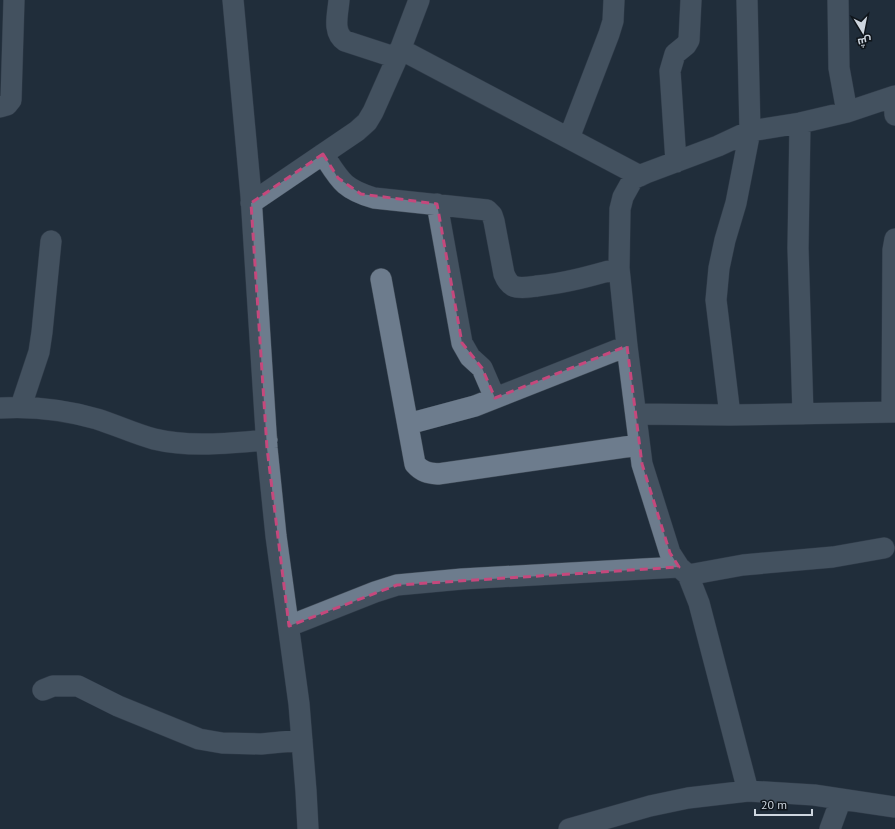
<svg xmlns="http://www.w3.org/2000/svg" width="895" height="829" font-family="'PT Sans',Cairo,sans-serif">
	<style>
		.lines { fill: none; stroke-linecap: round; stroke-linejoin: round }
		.minor-casing { stroke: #404b57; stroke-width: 22 }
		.minor { stroke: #6d7c8d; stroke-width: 21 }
		.marked { fill: none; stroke: #c5487c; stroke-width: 3; stroke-dasharray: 8 5; stroke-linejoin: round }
	</style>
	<rect width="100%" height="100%" fill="#202d3b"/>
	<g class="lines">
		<g class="minor-casing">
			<path id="minor" d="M 233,0 L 251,196 L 267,448 L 276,536 L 299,704 L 306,791 L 308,829
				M 339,0 C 338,14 332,32 345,41 L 397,58
				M 838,0 L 839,68 L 847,112
				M 400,49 L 640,176
				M 894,97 L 895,115
				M 0,107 L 7,105 L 11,100 L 14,0
				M 800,123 L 798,248 L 803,414
				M 569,138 L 609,34 L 613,21 L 614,0
				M 323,154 C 340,180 343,189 374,198 L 487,210 L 492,215 L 494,221 L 504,274 C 506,279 508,283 513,286 C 520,289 530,287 537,286 C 566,283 591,276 619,268
				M 676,162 L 670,71 L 675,54 L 686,45 L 689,40 L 691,0
				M 251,203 L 357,131 L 367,122 L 373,112 L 397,58 L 419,0
				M 437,204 L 462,343 L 470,357 L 482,368 L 495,398
				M 381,279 L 415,464 C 422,472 428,473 438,474 L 639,445
				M 21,406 L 39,352 L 42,332 L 51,241
				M 0,408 C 32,406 66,410 97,419 C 116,425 135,434 154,439 C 191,448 230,443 267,440
				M 892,412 L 893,250 L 895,239
				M 636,414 L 730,415 L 895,412
				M 730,415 L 716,300 L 719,268 L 725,240 L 736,203 L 750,131 L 747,0
				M 408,424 L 475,406 L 627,346
				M 688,575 L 743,565 L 833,557 L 884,548
				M 289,626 L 375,592 L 397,585 L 462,579 L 679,567
				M 43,690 L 53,686 L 78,686 L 118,706 L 199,739 L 222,743 L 261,744 L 302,740
				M 748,791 L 699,603 L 688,575 L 679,567 L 670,553 L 642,464 L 627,346 L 619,268 L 620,209 L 623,197 L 633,179 L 646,173 L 718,146 L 750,131 L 800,123 L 847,112 L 895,96
				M 569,829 L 650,806 L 688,798 L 748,791 L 814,795 L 895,807
				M 830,829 L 841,799"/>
		</g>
		<use href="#minor" class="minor"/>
	</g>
	<path d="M0 0H895V829H0ZM 323,154 L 338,178 L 361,194 L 437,204 L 462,343 L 482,368 L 495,398 L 627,346 L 642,464 L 670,553 L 679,567 L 397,585 L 289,626 L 267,448 L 251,203 Z" fill="#202d3b" fill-opacity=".55" fill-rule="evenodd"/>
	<path class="marked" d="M 323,154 L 338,178 L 361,194 L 437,204 L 462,343 L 482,368 L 495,398 L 627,346 L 642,464 L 670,553 L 679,567 L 397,585 L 289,626 L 267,448 L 251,203 Z"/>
	<g transform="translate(863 32) rotate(170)" stroke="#0f151b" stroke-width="3" paint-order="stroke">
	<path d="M0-3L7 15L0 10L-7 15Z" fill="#ced6df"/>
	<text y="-6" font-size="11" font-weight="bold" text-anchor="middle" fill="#ced6df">ش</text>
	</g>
	<path d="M755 809v6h57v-6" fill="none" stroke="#ced6df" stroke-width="2"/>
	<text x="761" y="809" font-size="12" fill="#ced6df" stroke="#0f151b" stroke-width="3" paint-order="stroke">20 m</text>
</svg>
